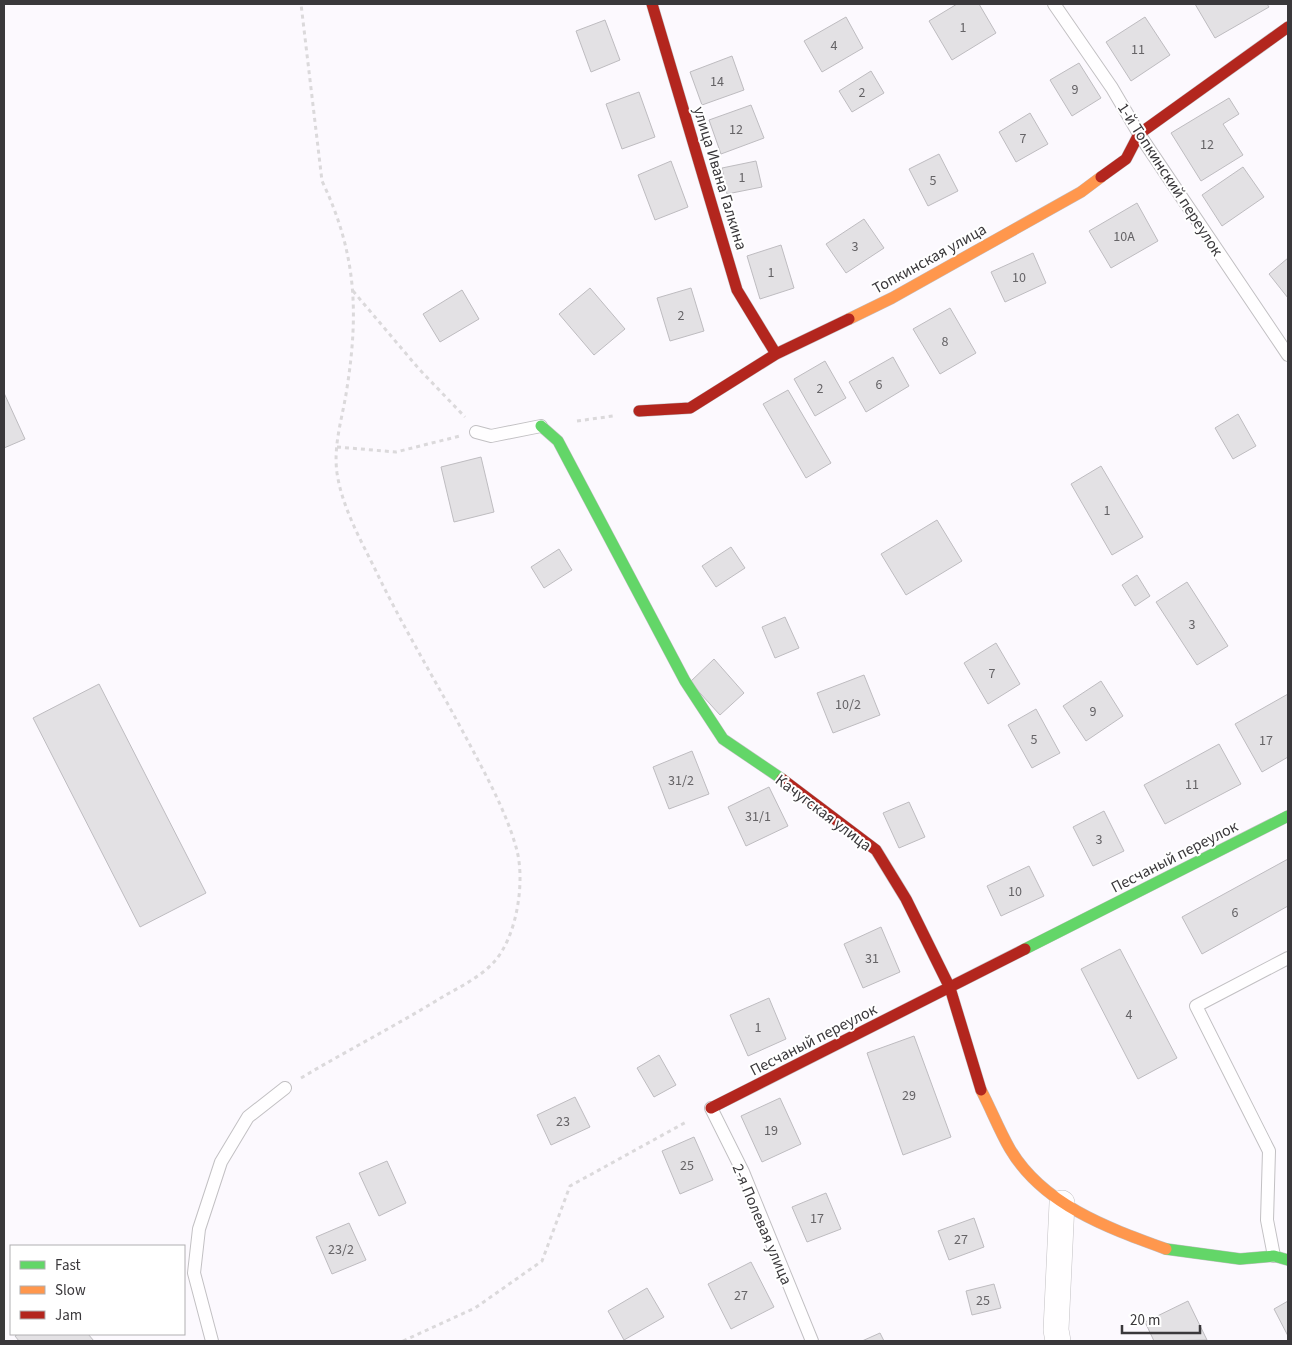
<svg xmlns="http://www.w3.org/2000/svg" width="1292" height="1345" font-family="'Source Sans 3',sans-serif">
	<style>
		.building { fill: #e3e1e4; stroke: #bebcc0 }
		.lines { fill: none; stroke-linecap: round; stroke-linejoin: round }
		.lane-casing { stroke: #c2c0c3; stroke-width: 14 }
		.street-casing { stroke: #c2c0c3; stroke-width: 26 }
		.fast-casing { stroke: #c2c0c3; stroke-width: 12 }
		.slow-casing { stroke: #c2c0c3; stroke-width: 12 }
		.jam-casing { stroke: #c2c0c3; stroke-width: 12 }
		.path { stroke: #dbd9db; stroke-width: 3; stroke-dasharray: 4 4; stroke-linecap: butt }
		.lane { stroke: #fffeff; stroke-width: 12 }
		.street { stroke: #fffeff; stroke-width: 25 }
		.fast { stroke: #63d668; stroke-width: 11 }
		.slow { stroke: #ff974d; stroke-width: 11 }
		.jam { stroke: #b3261e; stroke-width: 11 }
		.labels { text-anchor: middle; stroke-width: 4; stroke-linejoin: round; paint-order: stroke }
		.number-label { font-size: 14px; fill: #656366 }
		.street-label { font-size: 16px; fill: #3a383b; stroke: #fff }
	</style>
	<rect width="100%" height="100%" fill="#fcf9fe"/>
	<path class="building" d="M 957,4 L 979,4 L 996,33 L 952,60 L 929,21 Z
		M 1195,4 L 1267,4 L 1269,7 L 1215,38 Z
		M 846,17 L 863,48 L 822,72 L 804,41 Z
		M 1145,17 L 1170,55 L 1131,81 L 1106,42 Z
		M 605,20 L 620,60 L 591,72 L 576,31 Z
		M 732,56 L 744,90 L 702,105 L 690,72 Z
		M 1079,63 L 1101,98 L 1072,116 L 1050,80 Z
		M 871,71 L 884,93 L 852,112 L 839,91 Z
		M 639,92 L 655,137 L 622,149 L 606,104 Z
		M 1229,98 L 1239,114 L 1223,124 L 1243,155 L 1201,181 L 1171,133 Z
		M 751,105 L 764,138 L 721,154 L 709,120 Z
		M 1030,113 L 1048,144 L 1016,162 L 999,132 Z
		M 939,154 L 958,191 L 928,206 L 909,169 Z
		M 671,161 L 688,207 L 655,220 L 638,175 Z
		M 756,161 L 762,187 L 727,194 L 722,168 Z
		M 1243,167 L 1264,197 L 1222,226 L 1202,195 Z
		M 1137,203 L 1158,241 L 1111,268 L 1089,231 Z
		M 864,219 L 884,248 L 846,273 L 826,244 Z
		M 781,245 L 794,288 L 760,299 L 747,256 Z
		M 1033,253 L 1046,283 L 1005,302 L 991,272 Z
		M 1288,258 L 1288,298 L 1269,274 Z
		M 590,288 L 625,329 L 594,355 L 559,314 Z
		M 691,288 L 704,331 L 670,341 L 657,298 Z
		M 462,290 L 479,319 L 440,342 L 423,314 Z
		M 950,308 L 976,353 L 940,374 L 913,329 Z
		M 893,357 L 909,386 L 866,412 L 849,382 Z
		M 825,361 L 846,398 L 815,416 L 794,379 Z
		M 788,390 L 831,463 L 806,478 L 763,404 Z
		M 4,393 L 25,439 L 4,448 Z
		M 1238,414 L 1256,446 L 1233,459 L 1215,428 Z
		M 481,457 L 494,512 L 454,522 L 441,467 Z
		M 1101,466 L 1143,537 L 1112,555 L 1071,484 Z
		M 937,520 L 962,561 L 906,595 L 881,554 Z
		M 731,547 L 745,568 L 716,587 L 702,566 Z
		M 559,549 L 572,570 L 544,588 L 531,567 Z
		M 1137,575 L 1150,596 L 1135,606 L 1122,585 Z
		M 1187,582 L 1228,646 L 1197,665 L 1156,602 Z
		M 785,617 L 799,648 L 775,658 L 762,627 Z
		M 996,643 L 1020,684 L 988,704 L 964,663 Z
		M 714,659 L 744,693 L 720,715 L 690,682 Z
		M 864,675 L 880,715 L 833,733 L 817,693 Z
		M 1101,681 L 1123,716 L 1086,741 L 1063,706 Z
		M 99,684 L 206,893 L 140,927 L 33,718 Z
		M 1288,694 L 1288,757 L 1262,772 L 1235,724 Z
		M 1036,709 L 1060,753 L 1032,768 L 1008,725 Z
		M 1219,744 L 1241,784 L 1165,824 L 1144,785 Z
		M 692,751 L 709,794 L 669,809 L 653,767 Z
		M 769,787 L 788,826 L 746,846 L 728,807 Z
		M 909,802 L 925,837 L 899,848 L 883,813 Z
		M 1104,811 L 1124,851 L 1093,866 L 1073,827 Z
		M 1288,859 L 1288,906 L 1202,954 L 1182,917 Z
		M 1029,866 L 1044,896 L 1001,916 L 987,886 Z
		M 881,927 L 900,972 L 863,988 L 844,944 Z
		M 1120,949 L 1177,1058 L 1138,1079 L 1081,969 Z
		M 769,998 L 786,1039 L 748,1056 L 730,1015 Z
		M 914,1036 L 951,1137 L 903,1155 L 867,1053 Z
		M 659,1055 L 676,1085 L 654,1097 L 637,1068 Z
		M 575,1097 L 590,1127 L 551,1145 L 537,1115 Z
		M 780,1098 L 801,1144 L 762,1162 L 741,1116 Z
		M 694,1137 L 713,1180 L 680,1194 L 662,1151 Z
		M 387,1161 L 406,1203 L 379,1216 L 359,1173 Z
		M 826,1193 L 841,1229 L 807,1242 L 792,1207 Z
		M 974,1218 L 984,1247 L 949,1260 L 938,1231 Z
		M 349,1223 L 366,1260 L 332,1274 L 316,1237 Z
		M 751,1262 L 774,1307 L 731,1329 L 708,1284 Z
		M 994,1284 L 1001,1308 L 972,1315 L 966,1291 Z
		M 647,1288 L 664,1317 L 624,1340 L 608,1311 Z
		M 1188,1301 L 1207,1340 L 1154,1341 L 1145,1322 Z
		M 1288,1301 L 1288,1336 L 1274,1309 Z
		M 880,1333 L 884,1341 L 862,1341 Z
		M 18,1334 L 88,1334 L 94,1341 L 19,1341 L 15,1336 Z"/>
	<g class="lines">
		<g class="lane-casing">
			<path id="lane" d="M 1054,4 L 1112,88 L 1139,134 L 1288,355
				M 476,432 L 491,436 L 541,426
				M 711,1108 L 743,1172 L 812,1341
				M 1274,1256 L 1267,1220 L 1269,1151 L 1196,1006 L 1288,958
				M 212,1341 L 194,1273 L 199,1229 L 221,1162 L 248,1117 L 285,1088"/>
		</g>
		<g class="street-casing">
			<path id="street" d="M 1058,1341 L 1056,1330 L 1062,1203"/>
		</g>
		<g class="fast-casing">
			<path id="fast" d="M 541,426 L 558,441 L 685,681 L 723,739 L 782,779
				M 1025,949 L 1288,816
				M 1166,1249 L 1240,1259 L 1274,1256 L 1288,1260"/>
		</g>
		<g class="slow-casing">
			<path id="slow" d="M 849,319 L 892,298 L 1081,192 L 1101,177
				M 981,1090 C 991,1109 999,1130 1010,1149 C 1043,1205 1108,1228 1166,1249"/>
		</g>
		<g class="jam-casing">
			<path id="jam" d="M 652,4 L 737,290 L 776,354
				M 1101,177 L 1126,159 L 1139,134 L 1288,27
				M 639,411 L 690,408 L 776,354 L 849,319
				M 782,779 L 876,850 L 906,899 L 950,988 L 981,1090
				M 711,1108 L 1025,949"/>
		</g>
		<path class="path" d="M 353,291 L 419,369 L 465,417
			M 577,421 L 613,416
			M 337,447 L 396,452 L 460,436
			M 301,1078 C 348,1050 397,1025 444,996 C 460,987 480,977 493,963 C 517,938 526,880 516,847 C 506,812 487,777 470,745 C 439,686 403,628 374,567 C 359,537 342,506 337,473 C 333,444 343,416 347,388 C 359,311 356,252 322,181 L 301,4
			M 403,1341 L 475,1308 L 542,1261 L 570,1186 L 688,1121"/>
		<use href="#lane" class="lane"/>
		<use href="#street" class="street"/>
		<use href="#fast" class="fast"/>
		<use href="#slow" class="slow"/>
		<use href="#jam" class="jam"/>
	</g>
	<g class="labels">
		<g class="number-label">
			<text x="963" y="32">1</text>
			<text x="834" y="50">4</text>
			<text x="1138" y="54">11</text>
			<text x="717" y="86">14</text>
			<text x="1075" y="94">9</text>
			<text x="862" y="97">2</text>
			<text x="736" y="134">12</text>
			<text x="1023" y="143">7</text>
			<text x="1207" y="149">12</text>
			<text x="742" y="182">1</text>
			<text x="933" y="185">5</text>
			<text x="1124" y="241">10А</text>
			<text x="855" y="251">3</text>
			<text x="771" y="277">1</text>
			<text x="1019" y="282">10</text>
			<text x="681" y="320">2</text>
			<text x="945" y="346">8</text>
			<text x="879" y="389">6</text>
			<text x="820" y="393">2</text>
			<text x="1107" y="515">1</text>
			<text x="1192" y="629">3</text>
			<text x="992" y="678">7</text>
			<text x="848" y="709">10/2</text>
			<text x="1093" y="716">9</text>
			<text x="1034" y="744">5</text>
			<text x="1266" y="745">17</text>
			<text x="681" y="785">31/2</text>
			<text x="1192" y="789">11</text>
			<text x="758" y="821">31/1</text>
			<text x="1099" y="844">3</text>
			<text x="1015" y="896">10</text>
			<text x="1235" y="917">6</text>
			<text x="872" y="963">31</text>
			<text x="1129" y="1019">4</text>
			<text x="758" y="1032">1</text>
			<text x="909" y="1100">29</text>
			<text x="563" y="1126">23</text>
			<text x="771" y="1135">19</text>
			<text x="687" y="1170">25</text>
			<text x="817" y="1223">17</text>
			<text x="961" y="1244">27</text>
			<text x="341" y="1254">23/2</text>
			<text x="741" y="1300">27</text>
			<text x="983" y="1305">25</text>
		</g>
		<g class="street-label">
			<text transform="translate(721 178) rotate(73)" y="6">улица Ивана Галкина</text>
			<text transform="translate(1171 179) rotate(57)" y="6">1-й Топкинский переулок</text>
			<text transform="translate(929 258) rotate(-29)" y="6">Топкинская улица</text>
			<text transform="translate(824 812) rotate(37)" y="6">Качугская улица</text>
			<text transform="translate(1174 856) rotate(-27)" y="6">Песчаный переулок</text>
			<text transform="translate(813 1039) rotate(-27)" y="6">Песчаный переулок</text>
			<text transform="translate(763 1224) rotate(67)" y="6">2-я Полевая улица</text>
		</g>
	</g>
	<rect width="1292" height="1345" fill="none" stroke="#3a383b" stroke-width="10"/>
	<rect x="10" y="1245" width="175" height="90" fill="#ffffff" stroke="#b0afb1"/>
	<rect x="20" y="1261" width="25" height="8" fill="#63d668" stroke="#b0afb1"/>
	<text x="55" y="1270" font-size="15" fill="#3a383b">Fast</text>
	<rect x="20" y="1286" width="25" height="8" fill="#ff974d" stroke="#b0afb1"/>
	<text x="55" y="1295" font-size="15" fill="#3a383b">Slow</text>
	<rect x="20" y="1311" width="25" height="8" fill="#b3261e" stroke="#b0afb1"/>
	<text x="55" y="1320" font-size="15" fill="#3a383b">Jam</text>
	<path d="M1122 1325v8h78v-8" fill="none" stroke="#3a383b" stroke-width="2.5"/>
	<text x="1130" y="1325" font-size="15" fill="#3a383b" stroke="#ffffff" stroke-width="4" paint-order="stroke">20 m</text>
</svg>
